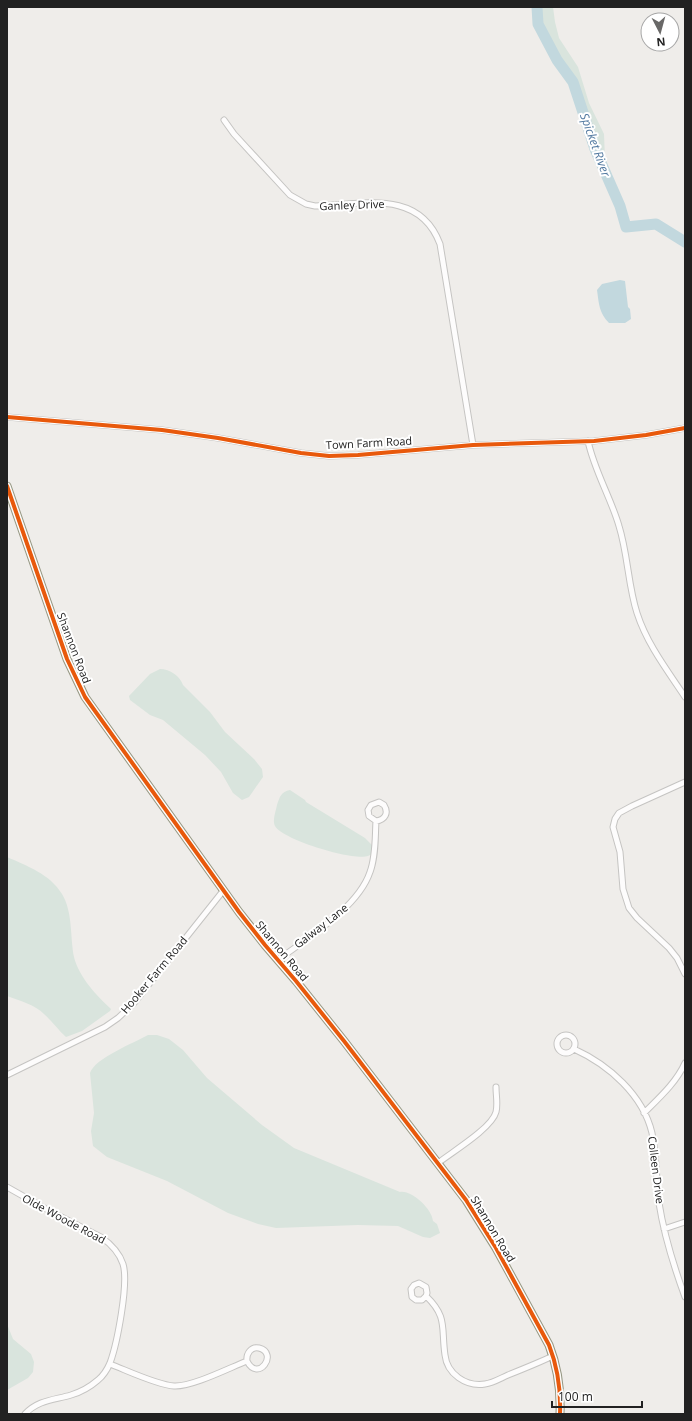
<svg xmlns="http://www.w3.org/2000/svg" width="692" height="1421" font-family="'Open Sans',sans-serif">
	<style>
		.wetland { fill: #d9e4dd }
		.water { fill: #c2d8de }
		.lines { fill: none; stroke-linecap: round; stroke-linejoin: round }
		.river { stroke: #c2d8de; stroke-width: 11 }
		.street-casing { stroke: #c5c4c2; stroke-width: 7 }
		.secondary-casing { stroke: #969783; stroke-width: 9 }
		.street { stroke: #fdfcfc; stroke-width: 5 }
		.secondary { stroke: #f3f3ed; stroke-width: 7 }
		.cycleway-casing { stroke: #fff; stroke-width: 6 }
		.cycleway { stroke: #e8590c; stroke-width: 4 }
		.labels { text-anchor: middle; stroke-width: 4; stroke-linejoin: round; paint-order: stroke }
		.street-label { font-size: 11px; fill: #212121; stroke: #fff }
		.water-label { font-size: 12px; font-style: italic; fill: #537aa1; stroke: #fff }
	</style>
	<rect width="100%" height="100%" fill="#efedea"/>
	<path class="wetland" d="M 538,7 L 553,7 L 555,22 L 559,38 L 578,67 L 589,103 L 604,134 L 605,159 L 600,156 L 592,126 L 580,101 L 545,48 L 542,40 Z
		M 160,669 C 170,669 180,676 183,685 L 210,712 L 225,732 L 254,759 L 262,769 L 263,777 L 249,797 L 242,800 L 233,793 L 221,772 L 205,755 L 163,720 L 150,715 L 130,700 L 129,696 L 150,674 Z
		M 290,790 L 305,800 L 306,802 L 365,838 L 372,845 L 373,853 C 372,854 370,855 368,856 C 353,861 283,840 275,826 C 272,820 276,811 277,805 C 280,796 281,792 290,790 Z
		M 7,857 C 27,866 50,874 62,894 C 73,912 70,937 74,957 C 79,977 96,995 111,1009 L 110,1011 L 82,1031 L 66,1037 C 58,1030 52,1021 44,1014 C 34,1004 20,1001 7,996 Z
		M 148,1035 L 157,1035 L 169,1039 L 183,1050 L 207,1078 L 262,1125 L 294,1148 L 400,1192 C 412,1190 432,1209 433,1221 L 437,1224 L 440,1233 L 430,1238 L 423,1237 L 398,1226 L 358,1225 L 276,1228 L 258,1224 L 228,1213 L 167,1181 L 107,1157 L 93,1146 L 91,1131 L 94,1113 L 90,1073 C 95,1058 134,1043 148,1035 Z
		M 7,1324 L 13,1339 L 31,1354 L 34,1362 L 33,1372 L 28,1378 L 7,1390 Z"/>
	<path class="water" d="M 620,280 L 625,281 L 628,307 L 630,309 L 631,319 L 625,323 L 609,323 C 599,313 599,304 597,290 L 602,284 Z"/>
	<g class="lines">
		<path class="river" d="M 537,7 L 538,24 L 557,60 L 573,82 L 595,149 L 620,206 L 626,227 L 656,224 L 685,242"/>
		<g class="street-casing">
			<path id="street" d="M 224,120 L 234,134 L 290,195 L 306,204 L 315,206 C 361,205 419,188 440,244 L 473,445
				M 7,417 L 162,430 L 218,438 L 301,453 L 329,456 L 358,455 L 473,445 L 594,441 L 646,435 L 685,428
				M 588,441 C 594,470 611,498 619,526 C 628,555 628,585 637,613 C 647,644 667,670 685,697
				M 685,782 L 632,806 L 619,813 L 615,819 L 613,827 L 620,852 L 623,889 L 629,908 L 637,918 L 669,948 L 677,958 L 685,974
				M 278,960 C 307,938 358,908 370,872 C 376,856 375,837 376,821 C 385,820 389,813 384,805 L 379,802 L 371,805 L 368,810 L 369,816 L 376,821
				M557 1044a9 9 0 1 1 18 0a9 9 0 1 1-18 0Z
				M 574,1049 C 609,1065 643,1095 652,1133 C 657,1156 656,1180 659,1203 C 664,1235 674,1267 685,1297
				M 7,1075 L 105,1027 L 118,1018 L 134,1003 L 223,891
				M 644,1113 C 659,1098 676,1083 685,1063
				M 438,1163 C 452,1152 492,1128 496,1112 C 498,1104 496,1096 496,1087
				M 7,1187 L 46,1209 L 101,1237 C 111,1244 119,1252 123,1264 C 129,1283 117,1344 110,1363 C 107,1370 103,1376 98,1380 C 90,1387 81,1392 71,1395 C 54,1400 38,1400 25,1414
				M 664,1229 L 685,1222
				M 426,1296 L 422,1300 L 416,1300 L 412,1297 L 411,1289 L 414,1285 L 419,1283 L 426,1287 L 427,1293 L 426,1296 C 448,1317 441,1328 445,1355 C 447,1374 466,1387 485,1384 C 493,1383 501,1378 508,1375 C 523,1369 538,1363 553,1356
				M 110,1364 C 126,1370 157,1385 174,1386 C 192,1387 229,1368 247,1361 C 258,1383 279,1353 259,1348 C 251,1346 246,1354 247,1361"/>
		</g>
		<g class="secondary-casing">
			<path id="secondary" d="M 7,486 L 67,659 L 85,697 L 239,912 L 265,945 L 296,981 L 344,1041 L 466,1200 L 496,1248 L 549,1345 C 558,1368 561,1389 560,1414"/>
		</g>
		<use href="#street" class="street"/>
		<use href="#secondary" class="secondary"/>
		<g class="cycleway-casing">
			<path id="cycleway" d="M 7,417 L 162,430 L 218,438 L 301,453 L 329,456 L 358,455 L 473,445 L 594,441 L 646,435 L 685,428
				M 7,486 L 67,659 L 85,697 L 239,912 L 265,945 L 296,981 L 344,1041 L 466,1200 L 496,1248 L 549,1345 C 558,1368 561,1389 560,1414"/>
		</g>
		<use href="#cycleway" class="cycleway"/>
	</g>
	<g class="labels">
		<g class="street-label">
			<text transform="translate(352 205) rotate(-2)" y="4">Ganley Drive</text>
			<text transform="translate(369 443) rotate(-3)" y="4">Town Farm Road</text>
			<text transform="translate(74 648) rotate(69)" y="4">Shannon Road</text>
			<text transform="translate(321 926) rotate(-38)" y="4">Galway Lane</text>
			<text transform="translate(282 951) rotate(50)" y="4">Shannon Road</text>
			<text transform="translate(154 975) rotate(-50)" y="4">Hooker Farm Road</text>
			<text transform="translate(656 1170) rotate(83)" y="4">Colleen Drive</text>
			<text transform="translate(64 1219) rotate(28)" y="4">Olde Woode Road</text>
			<text transform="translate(493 1229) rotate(59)" y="4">Shannon Road</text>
		</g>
		<g class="water-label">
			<text transform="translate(595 145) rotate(70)" y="4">Spicket River</text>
		</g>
	</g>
	<rect width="692" height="1421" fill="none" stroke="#212121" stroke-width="16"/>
	<g transform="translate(660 32) rotate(174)"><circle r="19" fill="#ffffff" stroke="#a6a6a6"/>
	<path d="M0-3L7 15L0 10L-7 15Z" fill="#696867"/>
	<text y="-6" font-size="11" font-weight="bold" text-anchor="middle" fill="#212121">N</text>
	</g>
	<path d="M552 1401v6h90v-6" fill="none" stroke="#212121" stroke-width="2"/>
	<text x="558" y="1401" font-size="12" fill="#212121" stroke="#ffffff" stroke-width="3" paint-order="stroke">100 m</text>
</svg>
